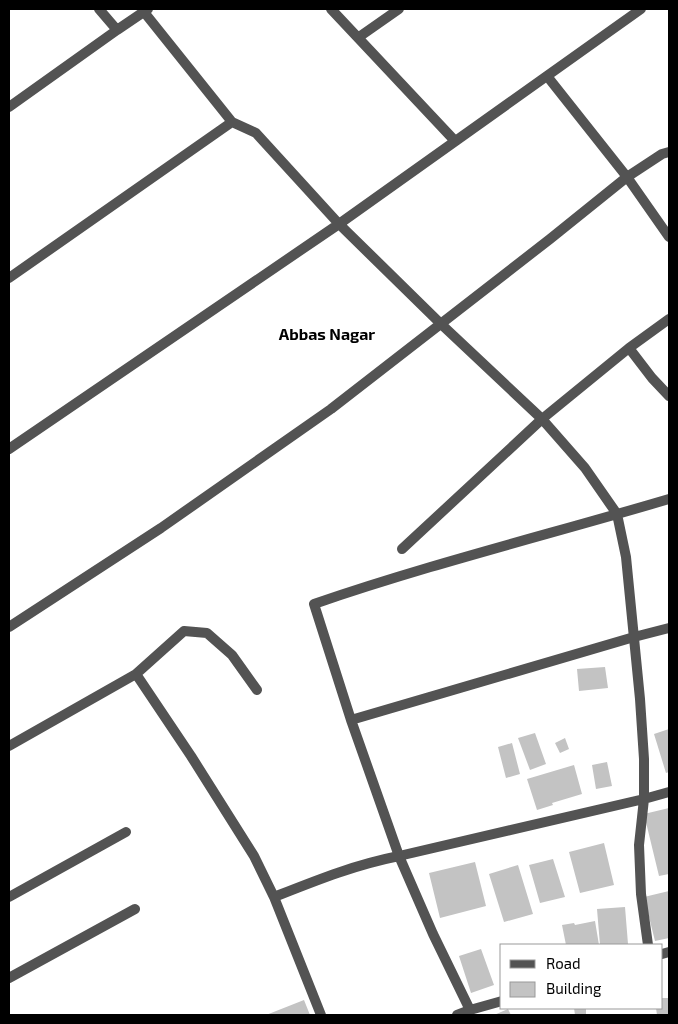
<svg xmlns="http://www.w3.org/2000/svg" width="678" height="1024" font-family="'Exo 2',sans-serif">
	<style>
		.building { fill: #c3c3c3 }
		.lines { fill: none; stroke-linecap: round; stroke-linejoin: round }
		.minor { stroke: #535353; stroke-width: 10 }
		.labels { text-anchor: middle; stroke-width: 5; stroke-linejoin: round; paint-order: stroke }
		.neighbourhood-label { font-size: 16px; font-weight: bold; fill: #000; stroke: #fff }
	</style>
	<rect width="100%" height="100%" fill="#fff"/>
	<path class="building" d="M 605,667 L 608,688 L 579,691 L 577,669 Z
		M 669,729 L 669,772 L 666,773 L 654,734 Z
		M 535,733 L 546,764 L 530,770 L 518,738 Z
		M 565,738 L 569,749 L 560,753 L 555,743 Z
		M 512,743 L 520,774 L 506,778 L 498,747 Z
		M 607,762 L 612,786 L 596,789 L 592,765 Z
		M 574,765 L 582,794 L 552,803 L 553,805 L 537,810 L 527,779 Z
		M 669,808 L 669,874 L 659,876 L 644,814 Z
		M 604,843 L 614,885 L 580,893 L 569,852 Z
		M 553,859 L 565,897 L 540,903 L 529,865 Z
		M 475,862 L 486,906 L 440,918 L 429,873 Z
		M 518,865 L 533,914 L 504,922 L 489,874 Z
		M 669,891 L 669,938 L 655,941 L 644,897 Z
		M 625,907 L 628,944 L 600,945 L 597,909 Z
		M 595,921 L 599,945 L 566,945 L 562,925 L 574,923 L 575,925 Z
		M 481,949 L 494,985 L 471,993 L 459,956 Z
		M 662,998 L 669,998 L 669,1015 L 657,1015 L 656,1008 L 662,1008 Z
		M 304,1000 L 310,1015 L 266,1015 Z
		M 574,1008 L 586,1008 L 586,1015 L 575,1015 Z
		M 508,1009 L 511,1015 L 494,1015 Z"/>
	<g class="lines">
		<path class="minor" d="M 99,9 L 117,30
			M 331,9 L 455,141
			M 144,12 L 232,122 L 256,133 L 339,224 L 441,324 L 542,419 L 585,468 L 617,514 L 626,557 L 640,699 L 644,759 L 644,799 L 639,845 L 641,894 L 648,945
			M 359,37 L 399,9
			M 547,76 L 627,177 L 669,237
			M 9,107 L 117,30 L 148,9
			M 9,278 L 232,122
			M 629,348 L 652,378 L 669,396
			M 9,449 L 339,224 L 641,9
			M 669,499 C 551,534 430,564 314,604 L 351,720 L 399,856 L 644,799 L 669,792
			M 402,549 L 542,419 L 629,348 L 669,319
			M 9,627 L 161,528 L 331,409 L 550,239 L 627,177 L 662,154 L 669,152
			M 136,674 L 191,756 L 254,856 L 274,897 L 321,1015
			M 351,720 L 634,637 L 669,628
			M 9,746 L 136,674 L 184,631 L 207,633 L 232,655 L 257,690
			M 9,897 L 126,832
			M 274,897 C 317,880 354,865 399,856 L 433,934 L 470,1010 L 502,1001
			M 662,954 L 669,952
			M 9,978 L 135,909
			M 457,1015 L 470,1010"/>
	</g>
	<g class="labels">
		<g class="neighbourhood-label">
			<text x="327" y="340">Abbas Nagar</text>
		</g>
	</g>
	<rect width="678" height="1024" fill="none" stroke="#000000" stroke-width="20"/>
	<rect x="500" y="944" width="162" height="65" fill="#ffffff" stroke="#999999"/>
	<rect x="510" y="960" width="25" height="8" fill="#535353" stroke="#999999"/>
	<text x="546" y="969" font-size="15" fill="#000000">Road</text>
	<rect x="510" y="982" width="25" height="15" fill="#c3c3c3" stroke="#999999"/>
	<text x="546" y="994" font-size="15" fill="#000000">Building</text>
</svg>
